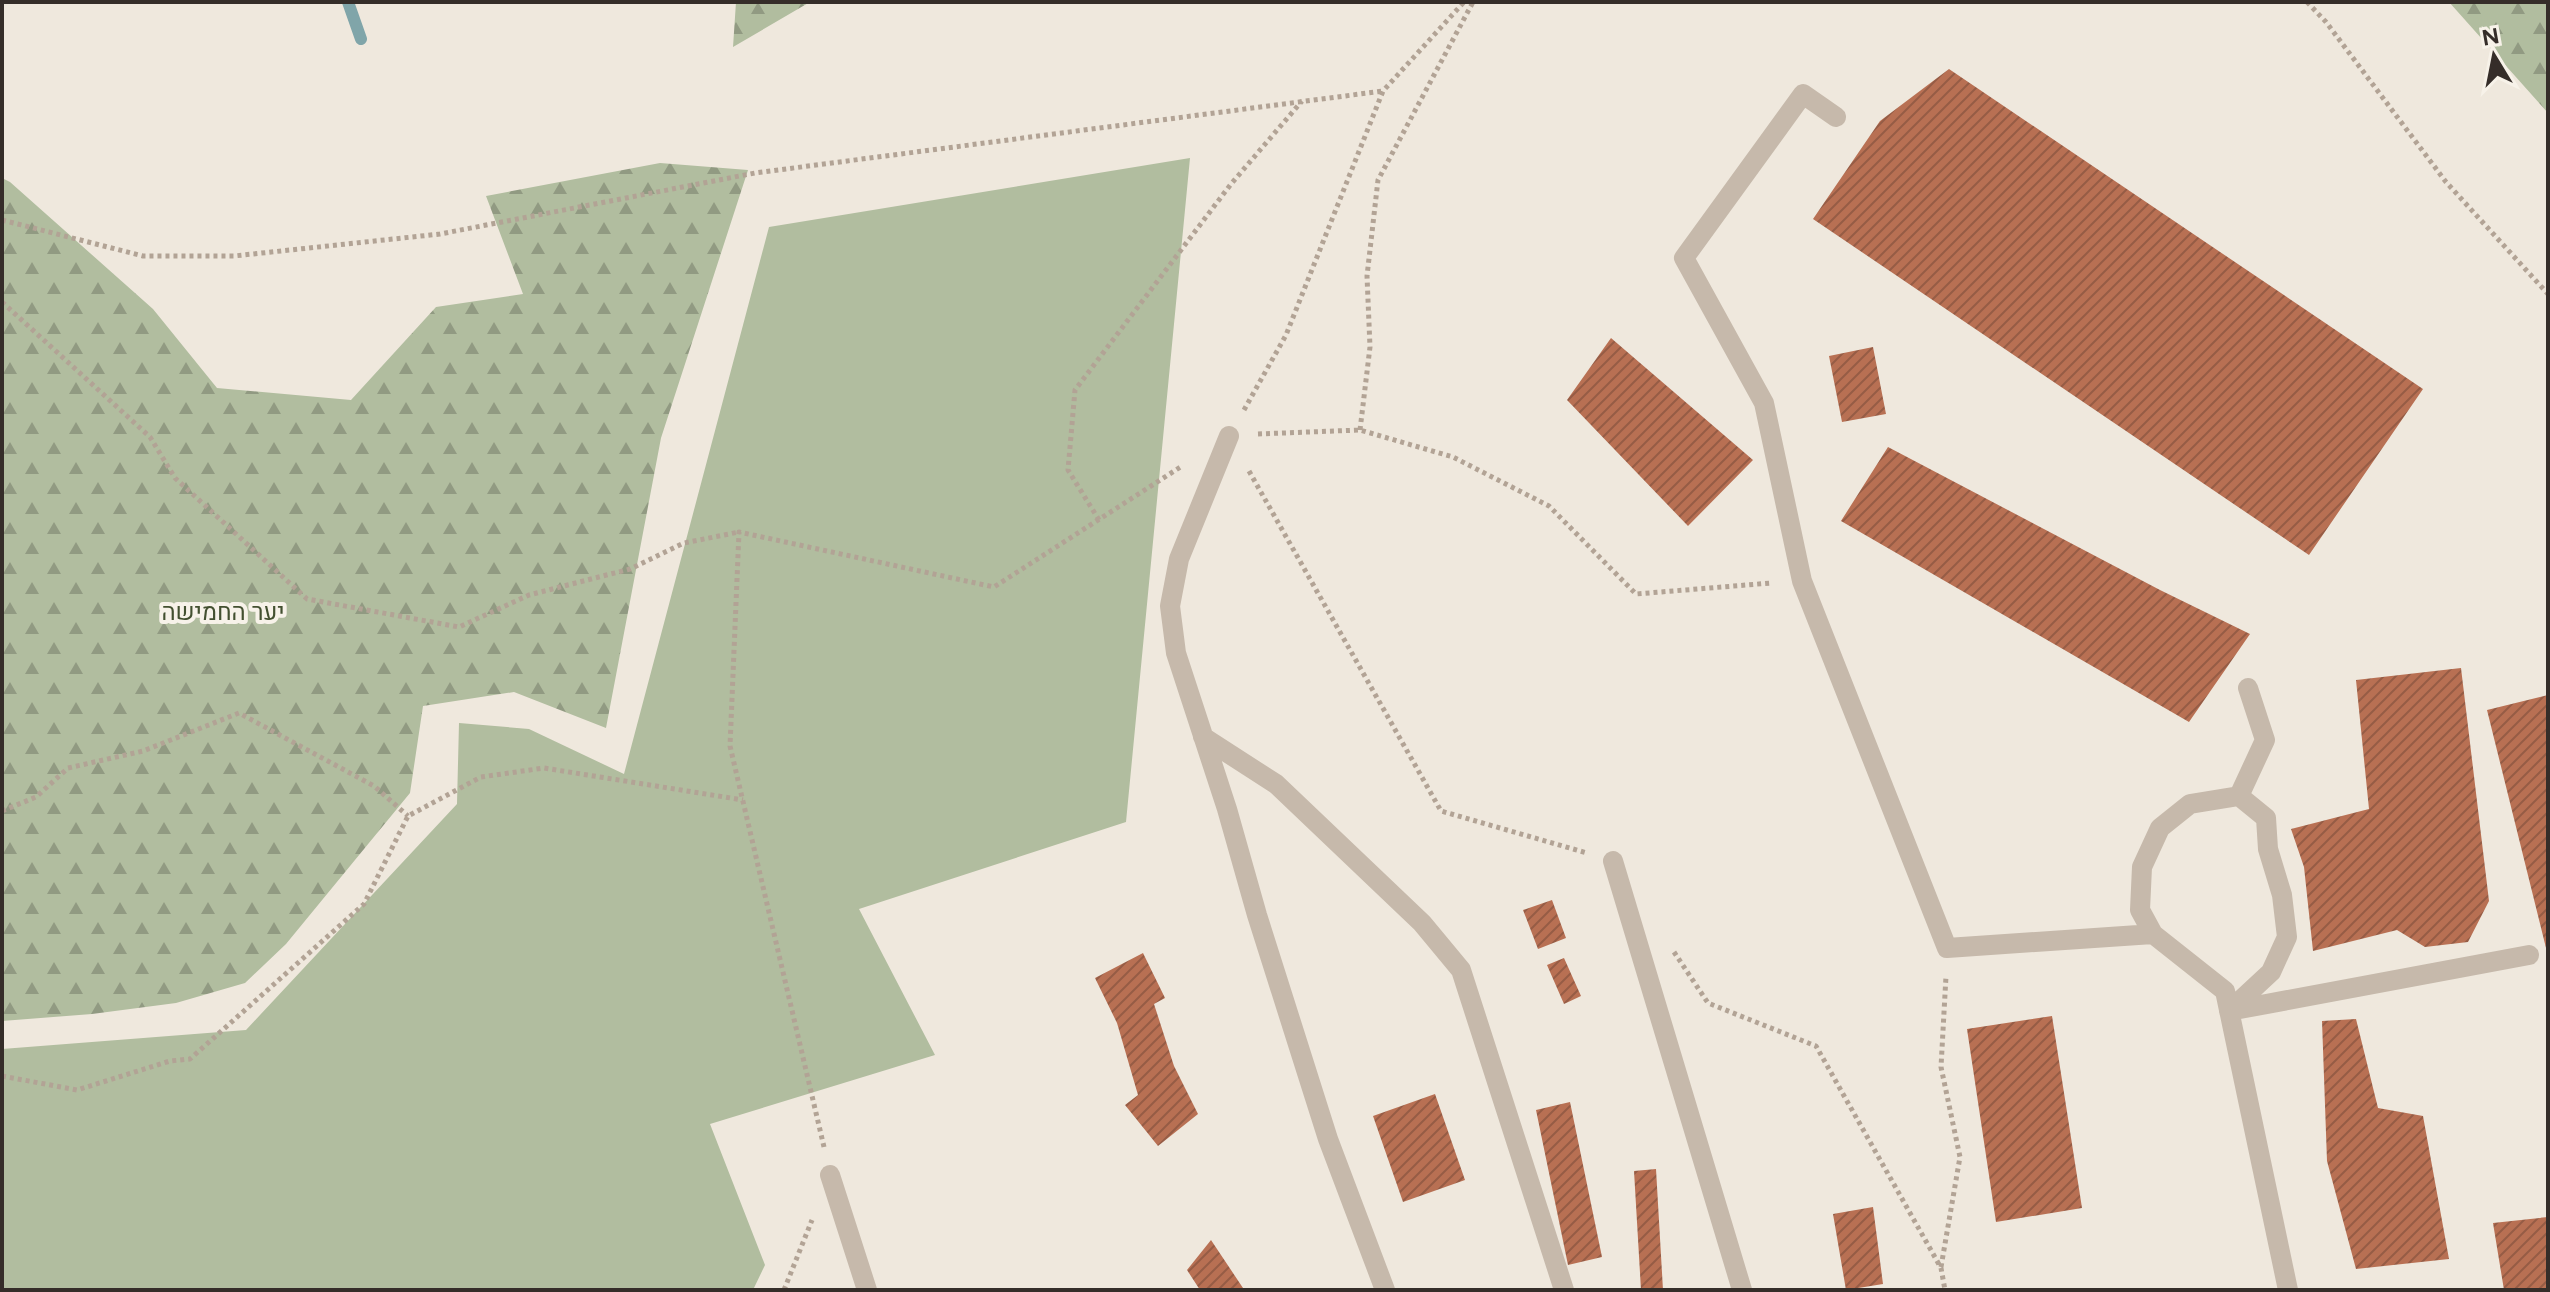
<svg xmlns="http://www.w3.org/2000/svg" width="2550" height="1292" font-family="Figtree,Heebo,sans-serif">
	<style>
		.green { fill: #b1bd9f }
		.forest { fill: url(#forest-firs) }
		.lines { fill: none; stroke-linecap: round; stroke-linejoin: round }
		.stream { stroke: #80a5a9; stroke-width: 12 }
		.building { fill: url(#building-hatch) }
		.path { stroke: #b2a395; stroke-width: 5; stroke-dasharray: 4 4; stroke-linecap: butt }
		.minor { stroke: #c6b9ab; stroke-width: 20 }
		.labels { text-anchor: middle; stroke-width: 8; stroke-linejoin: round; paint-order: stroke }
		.park-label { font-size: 24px; fill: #435030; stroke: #f7f2e9 }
	</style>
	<defs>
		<pattern id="forest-firs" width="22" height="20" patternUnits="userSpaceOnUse" patternTransform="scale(2)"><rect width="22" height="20" fill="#b1bd9f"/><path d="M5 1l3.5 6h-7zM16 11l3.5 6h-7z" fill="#919a82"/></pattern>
		<pattern id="building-hatch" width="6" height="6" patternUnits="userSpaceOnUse" patternTransform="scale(2)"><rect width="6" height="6" fill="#b87053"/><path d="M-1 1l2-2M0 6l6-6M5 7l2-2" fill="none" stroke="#965c45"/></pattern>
	</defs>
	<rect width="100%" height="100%" fill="#efe8dd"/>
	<path class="green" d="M 1190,158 L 1126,822 L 859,909 L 935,1055 L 710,1124 L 765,1265 L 753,1290 L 2,1290 L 2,1049 L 246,1030 L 457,804 L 459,723 L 529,729 L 624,774 L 769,227 Z"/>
	<path class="forest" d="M 736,2 L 810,2 L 733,47 Z
		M 2449,2 L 2548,2 L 2548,113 Z
		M 660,163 L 748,170 L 661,438 L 606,728 L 514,692 L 423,706 L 410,793 L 286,944 L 245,983 L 176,1003 L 92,1014 L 2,1021 L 2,178 L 10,182 L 153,309 L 217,388 L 351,400 L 436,307 L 523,294 L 486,196 Z"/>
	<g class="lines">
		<path class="stream" d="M 348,2 L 361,39"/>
	</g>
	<path class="building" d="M 1949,69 L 2423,389 L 2309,555 L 1813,219 L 1880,121 Z
		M 1611,338 L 1753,460 L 1688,526 L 1567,400 Z
		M 1873,347 L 1886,414 L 1842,422 L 1829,356 Z
		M 1888,447 L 2160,590 L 2250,634 L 2189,722 L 1841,521 Z
		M 2461,668 L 2489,901 L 2468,942 L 2425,947 L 2397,930 L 2313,951 L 2304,867 L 2291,829 L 2369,809 L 2356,680 Z
		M 2548,695 L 2548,952 L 2547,952 L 2487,710 Z
		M 1552,900 L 1566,938 L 1538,949 L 1523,910 Z
		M 1143,953 L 1165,998 L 1154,1004 L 1174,1066 L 1198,1114 L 1158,1146 L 1125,1105 L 1138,1095 L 1117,1023 L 1095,978 Z
		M 1564,958 L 1581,996 L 1564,1004 L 1547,965 Z
		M 2052,1016 L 2082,1208 L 1996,1222 L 1967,1029 Z
		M 2356,1019 L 2378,1108 L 2423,1116 L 2449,1259 L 2356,1269 L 2327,1161 L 2322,1021 Z
		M 1435,1094 L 1465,1180 L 1403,1202 L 1373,1116 Z
		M 1570,1102 L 1602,1257 L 1568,1265 L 1536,1110 Z
		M 1656,1169 L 1663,1290 L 1641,1290 L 1634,1171 Z
		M 1873,1207 L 1883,1284 L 1846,1290 L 1833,1214 Z
		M 2548,1217 L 2548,1290 L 2504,1290 L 2493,1223 Z
		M 1211,1240 L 1243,1288 L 1240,1290 L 1200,1290 L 1187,1270 Z"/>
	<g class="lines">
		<path class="path" d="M 2307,2 L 2326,22 L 2446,182 L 2548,294
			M 2,220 L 143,256 L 234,256 L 440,234 L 755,173 L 1383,91
			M 2,302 L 150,437 L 175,478 L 307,599 L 459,627 L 529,595 L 630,569 L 684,543 L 739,532
			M 1244,410 L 1286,335 L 1383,91 L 1464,2
			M 1360,430 L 1370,347 L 1367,276 L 1378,180 L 1473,2
			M 1258,434 L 1360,430 L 1453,457 L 1549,506 L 1636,594 L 1771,583
			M 1249,471 L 1441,811 L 1587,853
			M 1099,520 L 1068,470 L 1075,390 L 1231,184 L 1302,101
			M 2,811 L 36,797 L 68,768 L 143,751 L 239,713 L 374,786 L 408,816
			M 1674,952 L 1708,1003 L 1816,1046 L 1941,1268 L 1945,1290
			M 2,1076 L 77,1090 L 170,1061 L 190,1059 L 364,904 L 408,816 L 481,777 L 544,768 L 743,800
			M 824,1147 L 730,746 L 739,532 L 994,587 L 1182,466
			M 1941,1267 L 1960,1157 L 1941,1067 L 1946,976
			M 784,1290 L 812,1220"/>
		<path class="minor" d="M 1836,117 L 1803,94 L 1684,258 L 1764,403 L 1802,581 L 1947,948 L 2153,934 L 2225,991 L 2288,1290
			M 1229,436 L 1179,559 L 1170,606 L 1176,653 L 1227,809 L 1257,915 L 1328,1139 L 1385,1290
			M 1203,737 L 1276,784 L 1422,923 L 1461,970 L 1564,1290
			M 2239,796 L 2265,740 L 2248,688
			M 1613,861 L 1742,1290
			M 2153,934 L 2140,910 L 2142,867 L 2160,828 L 2190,804 L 2239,796 L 2266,818 L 2268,849 L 2282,895 L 2287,937 L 2271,972 L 2229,1011
			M 2229,1011 L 2529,955
			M 830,1175 L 867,1290"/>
	</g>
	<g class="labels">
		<g class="park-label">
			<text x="223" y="620">יער החמישה</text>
		</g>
	</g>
	<rect width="2550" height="1292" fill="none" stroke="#352d29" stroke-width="8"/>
	<g transform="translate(2494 56) rotate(350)" stroke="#f7f2e9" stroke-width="6" paint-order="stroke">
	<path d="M0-6L14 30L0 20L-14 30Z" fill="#352d29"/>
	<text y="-12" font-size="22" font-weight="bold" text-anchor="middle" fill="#352d29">N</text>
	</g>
</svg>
